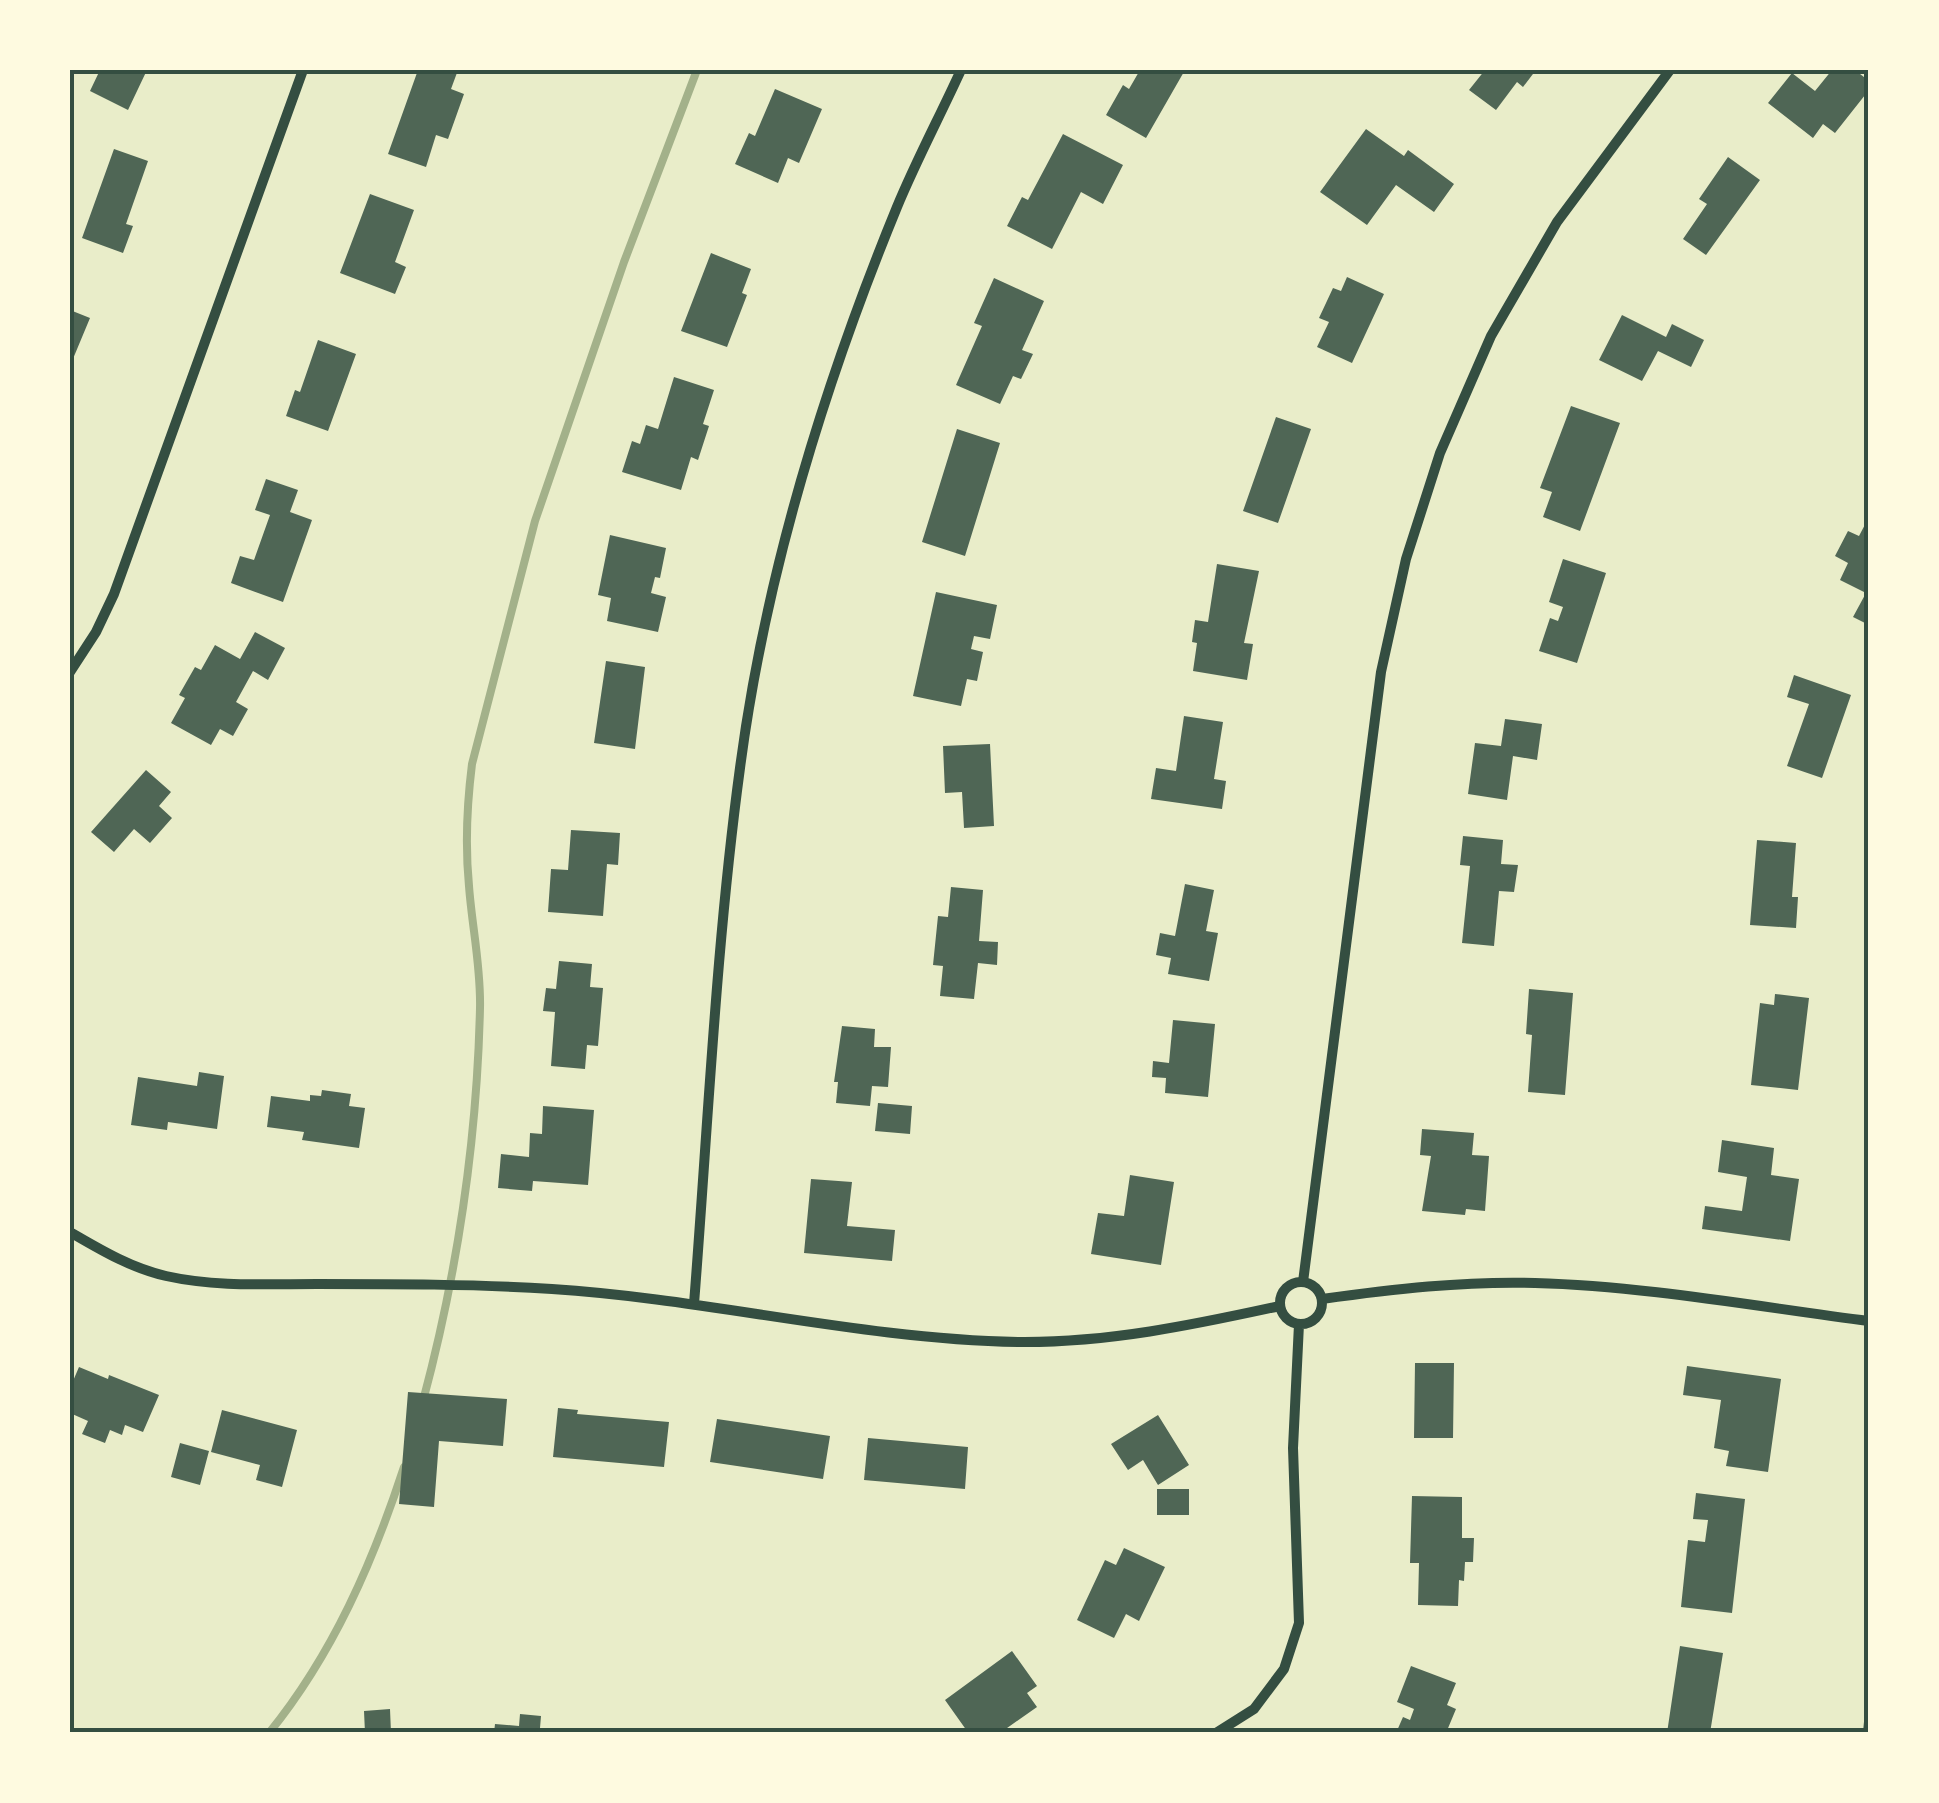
<svg xmlns="http://www.w3.org/2000/svg" width="1939" height="1803" font-family="Lato,sans-serif">
	<style>
		.lines { fill: none; stroke-linecap: round; stroke-linejoin: round }
		.stream { stroke: #a3b18a; stroke-width: 8 }
		.building { fill: #4f6655 }
		.minor { stroke: #344e41; stroke-width: 10 }
		.neatline { fill: none; stroke: #344e41; stroke-width: 4 }
	</style>
	<rect width="100%" height="100%" fill="#e9edc9"/>
	<g class="lines">
		<path class="stream" d="M 423,1401 C 457,1274 477,1138 480,1008 C 481,966 472,927 469,886 C 465,845 467,804 472,764 L 535,521 L 624,262 L 697,70
			M 269,1733 C 333,1654 373,1562 404,1467"/>
	</g>
	<path class="building" d="M 100,70 L 147,70 L 128,110 L 90,91 Z
		M 418,70 L 458,70 L 451,89 L 464,94 L 448,139 L 436,135 L 426,167 L 388,154 Z
		M 1140,70 L 1185,70 L 1146,138 L 1106,115 L 1123,85 L 1129,89 Z
		M 1485,70 L 1536,70 L 1523,87 L 1517,82 L 1496,110 L 1469,90 Z
		M 1832,70 L 1855,70 L 1869,81 L 1869,90 L 1835,133 L 1823,124 L 1813,138 L 1768,103 L 1792,73 L 1815,91 Z
		M 775,89 L 822,109 L 799,163 L 788,158 L 778,183 L 735,164 L 749,133 L 755,136 Z
		M 1366,129 L 1404,156 L 1408,150 L 1454,184 L 1434,212 L 1396,185 L 1367,225 L 1320,192 Z
		M 1063,134 L 1123,165 L 1103,204 L 1081,192 L 1052,249 L 1007,226 L 1022,197 L 1028,200 Z
		M 114,149 L 148,161 L 126,224 L 133,226 L 123,253 L 82,238 Z
		M 1728,157 L 1760,180 L 1706,255 L 1683,239 L 1707,204 L 1699,199 Z
		M 370,194 L 414,210 L 395,262 L 406,267 L 395,294 L 340,273 Z
		M 711,253 L 751,269 L 742,293 L 747,295 L 727,347 L 681,331 Z
		M 1347,277 L 1384,294 L 1352,363 L 1317,347 L 1329,322 L 1319,318 L 1333,288 L 1341,291 Z
		M 994,278 L 1044,301 L 1022,350 L 1033,354 L 1021,379 L 1013,376 L 1000,404 L 956,385 L 982,326 L 974,323 Z
		M 70,310 L 90,318 L 70,366 Z
		M 1622,315 L 1666,337 L 1672,324 L 1704,340 L 1691,367 L 1658,351 L 1642,381 L 1599,360 Z
		M 318,340 L 356,354 L 328,431 L 286,416 L 295,390 L 300,392 Z
		M 674,377 L 714,390 L 703,424 L 709,426 L 698,460 L 691,457 L 681,490 L 622,472 L 632,441 L 640,444 L 646,425 L 658,429 Z
		M 1571,406 L 1620,423 L 1580,531 L 1543,517 L 1552,492 L 1540,488 Z
		M 1276,417 L 1311,429 L 1278,523 L 1243,511 Z
		M 957,429 L 1000,443 L 965,556 L 922,542 Z
		M 266,479 L 298,490 L 290,512 L 312,520 L 283,602 L 231,583 L 240,556 L 254,560 L 270,515 L 255,510 Z
		M 1869,517 L 1869,625 L 1853,617 L 1866,593 L 1840,580 L 1848,563 L 1835,556 L 1848,531 L 1859,536 Z
		M 610,535 L 666,548 L 660,578 L 655,577 L 651,593 L 666,597 L 658,632 L 607,621 L 611,598 L 598,595 Z
		M 1563,559 L 1606,573 L 1577,663 L 1539,651 L 1550,618 L 1558,621 L 1563,607 L 1549,602 Z
		M 1217,564 L 1259,571 L 1244,643 L 1253,644 L 1247,680 L 1193,671 L 1197,643 L 1192,642 L 1195,620 L 1208,622 Z
		M 936,592 L 997,605 L 990,639 L 974,636 L 971,649 L 983,652 L 977,681 L 967,679 L 961,706 L 913,696 Z
		M 255,632 L 285,648 L 268,680 L 253,671 L 236,702 L 248,709 L 233,736 L 220,729 L 211,745 L 171,723 L 185,698 L 179,695 L 195,667 L 201,670 L 215,645 L 240,659 Z
		M 606,661 L 645,667 L 635,749 L 594,743 Z
		M 1794,675 L 1851,695 L 1822,778 L 1787,766 L 1809,704 L 1787,697 Z
		M 1184,716 L 1223,722 L 1214,779 L 1226,781 L 1222,809 L 1151,799 L 1156,768 L 1176,771 Z
		M 1505,719 L 1542,724 L 1537,760 L 1513,756 L 1507,800 L 1468,794 L 1475,743 L 1501,746 Z
		M 990,744 L 994,826 L 964,828 L 962,792 L 945,793 L 943,746 Z
		M 146,770 L 171,792 L 159,806 L 172,818 L 150,843 L 134,829 L 114,852 L 91,832 Z
		M 571,830 L 620,833 L 618,865 L 607,864 L 603,916 L 548,912 L 551,869 L 568,870 Z
		M 1463,836 L 1503,840 L 1501,864 L 1518,865 L 1514,892 L 1499,891 L 1494,946 L 1462,943 L 1470,866 L 1460,865 Z
		M 1757,840 L 1796,843 L 1792,897 L 1798,897 L 1796,928 L 1750,925 Z
		M 1185,884 L 1214,890 L 1206,931 L 1218,933 L 1209,981 L 1168,974 L 1171,958 L 1156,955 L 1160,933 L 1175,936 Z
		M 951,887 L 983,890 L 979,941 L 998,942 L 997,965 L 978,963 L 974,999 L 940,996 L 943,966 L 933,965 L 938,916 L 948,917 Z
		M 559,961 L 592,964 L 590,987 L 603,988 L 598,1046 L 587,1045 L 585,1069 L 551,1066 L 555,1012 L 543,1011 L 546,988 L 556,989 Z
		M 1529,989 L 1573,993 L 1565,1095 L 1528,1092 L 1532,1035 L 1526,1034 Z
		M 1775,994 L 1809,998 L 1798,1090 L 1751,1085 L 1760,1003 L 1774,1005 Z
		M 1173,1020 L 1215,1024 L 1208,1097 L 1165,1093 L 1166,1078 L 1152,1077 L 1153,1061 L 1169,1063 Z
		M 842,1026 L 875,1029 L 874,1047 L 891,1047 L 888,1087 L 872,1086 L 870,1106 L 836,1103 L 838,1082 L 834,1082 Z
		M 199,1072 L 224,1076 L 217,1129 L 168,1122 L 167,1130 L 131,1125 L 138,1077 L 197,1086 Z
		M 322,1090 L 351,1094 L 349,1106 L 365,1108 L 359,1148 L 302,1140 L 304,1132 L 267,1127 L 271,1096 L 310,1101 L 310,1095 L 321,1096 Z
		M 878,1103 L 912,1106 L 910,1134 L 875,1131 Z
		M 543,1106 L 594,1110 L 588,1185 L 533,1181 L 532,1191 L 498,1188 L 501,1154 L 529,1157 L 530,1133 L 542,1134 Z
		M 1422,1129 L 1474,1133 L 1472,1155 L 1489,1156 L 1485,1211 L 1466,1209 L 1465,1215 L 1422,1211 L 1431,1156 L 1420,1155 Z
		M 1722,1140 L 1774,1148 L 1771,1175 L 1799,1179 L 1790,1241 L 1702,1229 L 1705,1206 L 1742,1211 L 1747,1177 L 1718,1172 Z
		M 1130,1175 L 1174,1182 L 1161,1265 L 1091,1254 L 1098,1213 L 1124,1216 Z
		M 811,1179 L 852,1182 L 847,1226 L 895,1230 L 892,1261 L 804,1253 Z
		M 1415,1363 L 1454,1363 L 1453,1438 L 1414,1438 Z
		M 1687,1366 L 1781,1379 L 1768,1472 L 1726,1466 L 1729,1451 L 1714,1448 L 1721,1400 L 1683,1395 Z
		M 79,1367 L 108,1379 L 109,1375 L 159,1395 L 143,1432 L 125,1425 L 122,1435 L 110,1430 L 105,1443 L 82,1434 L 88,1421 L 70,1413 L 70,1388 Z
		M 408,1392 L 507,1399 L 503,1446 L 439,1441 L 434,1507 L 399,1504 Z
		M 558,1408 L 578,1410 L 577,1414 L 669,1422 L 664,1467 L 553,1457 Z
		M 222,1410 L 297,1430 L 282,1487 L 256,1480 L 260,1465 L 211,1452 Z
		M 1158,1415 L 1189,1465 L 1158,1485 L 1143,1460 L 1128,1470 L 1111,1444 Z
		M 717,1419 L 830,1436 L 823,1479 L 710,1462 Z
		M 868,1438 L 968,1447 L 965,1489 L 864,1480 Z
		M 180,1443 L 209,1451 L 200,1485 L 171,1477 Z
		M 1157,1489 L 1189,1489 L 1189,1515 L 1157,1515 Z
		M 1696,1493 L 1745,1499 L 1732,1613 L 1681,1607 L 1688,1540 L 1705,1542 L 1708,1520 L 1693,1519 Z
		M 1412,1496 L 1462,1497 L 1462,1538 L 1474,1538 L 1473,1562 L 1465,1562 L 1464,1581 L 1459,1580 L 1458,1606 L 1418,1605 L 1419,1563 L 1410,1563 Z
		M 1124,1548 L 1165,1567 L 1139,1621 L 1126,1614 L 1114,1638 L 1077,1620 L 1105,1560 L 1116,1565 Z
		M 1680,1646 L 1723,1653 L 1710,1733 L 1667,1733 Z
		M 1012,1651 L 1037,1686 L 1027,1693 L 1037,1707 L 1000,1733 L 964,1733 L 967,1731 L 945,1700 Z
		M 1411,1666 L 1456,1683 L 1447,1705 L 1456,1709 L 1446,1733 L 1396,1733 L 1403,1717 L 1410,1720 L 1414,1709 L 1397,1702 Z
		M 390,1709 L 391,1733 L 365,1733 L 364,1711 Z
		M 520,1714 L 541,1716 L 540,1728 L 571,1730 L 571,1733 L 494,1733 L 495,1724 L 519,1726 Z"/>
	<g class="lines">
		<path class="minor" d="M 70,672 L 96,632 L 114,594 L 303,70
			M 70,1232 C 101,1250 131,1268 166,1276 C 215,1287 267,1284 317,1284 C 395,1284 473,1284 552,1289 C 708,1299 861,1339 1018,1342 C 1107,1343 1193,1325 1280,1306
			M1280 1303a21 21 0 1 1 42 0a21 21 0 1 1-42 0Z
			M 1303,1282 L 1381,672 L 1406,559 L 1440,453 L 1491,336 L 1557,222 L 1670,70
			M 1322,1299 C 1393,1289 1463,1281 1535,1283 C 1646,1286 1759,1307 1869,1321
			M 694,1304 C 708,1125 716,945 740,768 C 765,577 824,385 897,207 C 916,161 940,116 961,70
			M 1216,1733 L 1254,1709 L 1284,1669 L 1299,1623 L 1293,1448 L 1299,1324
			M 1868,1733 L 1869,1722"/>
	</g>
	<rect width="1939" height="1803" fill="none" stroke="#fefae0" stroke-width="145"/>
	<rect x="72" y="72" width="1794" height="1658" class="neatline"/>
</svg>
